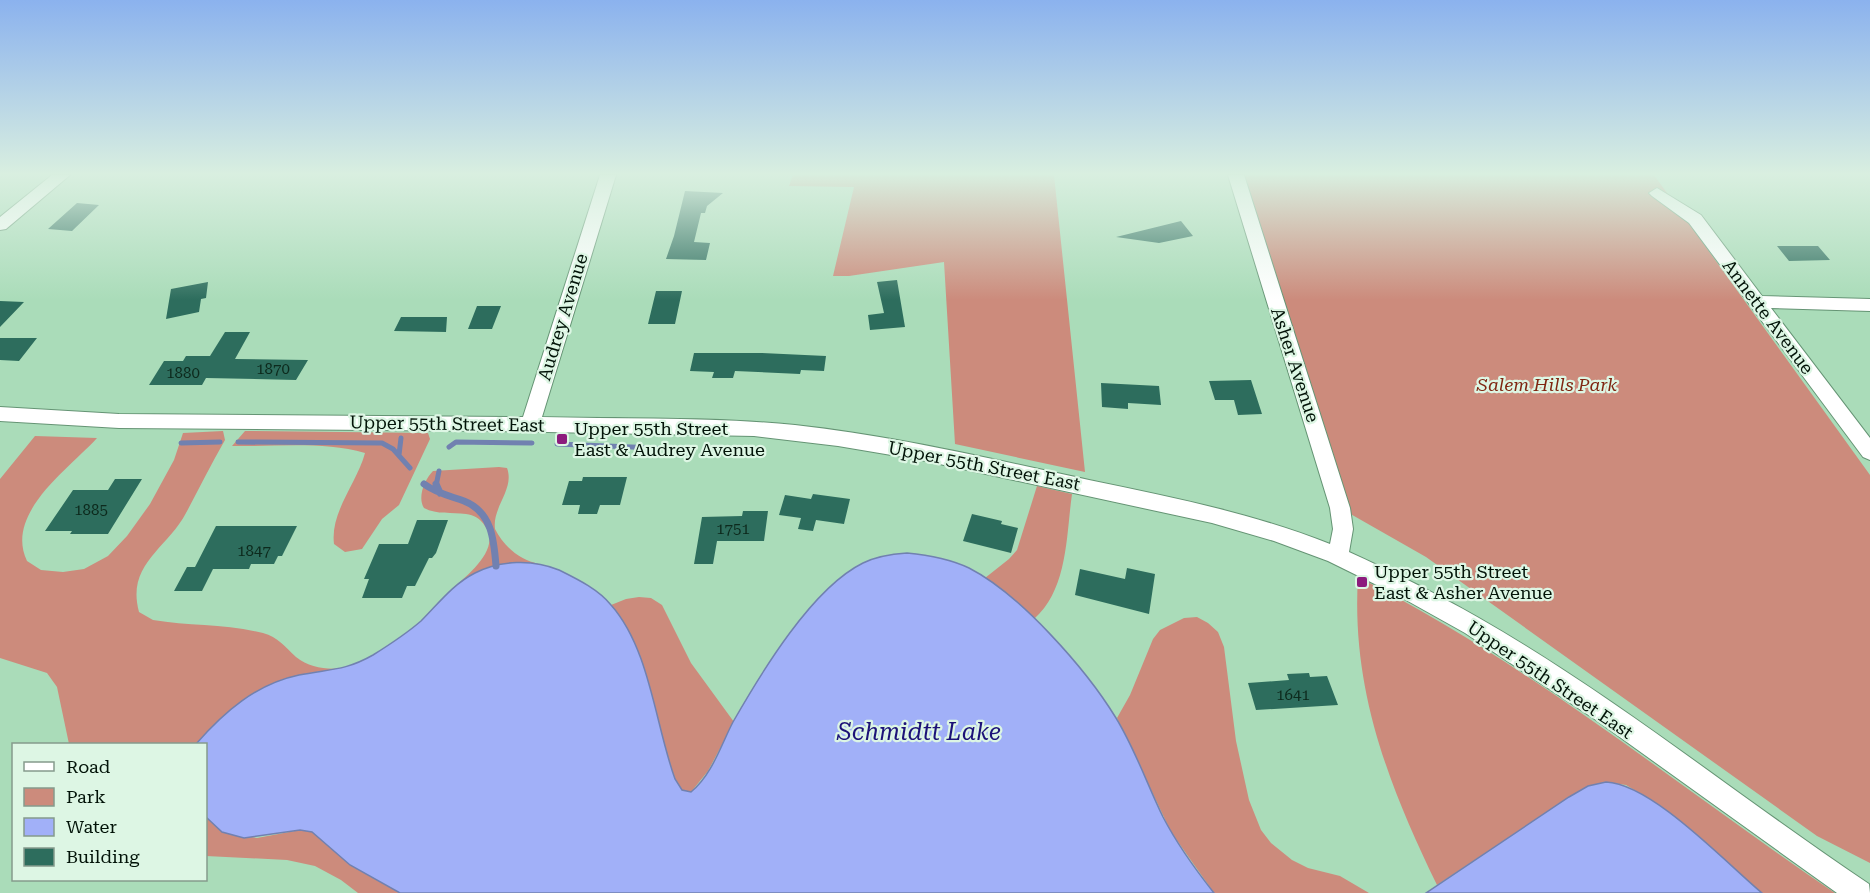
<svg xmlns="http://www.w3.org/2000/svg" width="1870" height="893" font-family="'Roboto Serif',serif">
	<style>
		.green { fill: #cc8b7c }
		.water { fill: #a1b0f8; stroke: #7181b0; stroke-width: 1.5 }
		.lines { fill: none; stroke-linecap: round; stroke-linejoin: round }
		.stream-far1 { stroke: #7181b0; stroke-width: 5 }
		.stream { stroke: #7181b0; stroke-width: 7 }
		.building { fill: #2d6d5d }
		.minor-casing { stroke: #659474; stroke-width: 2 }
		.minor { fill: #fff; fill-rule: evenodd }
		.poi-dot { fill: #8c1b7d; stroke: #ddf6e4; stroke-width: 2 }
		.labels { text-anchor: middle; stroke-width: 4.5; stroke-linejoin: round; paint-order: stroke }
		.number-label { font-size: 15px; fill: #0d2a1d }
		.street-label { font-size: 18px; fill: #021308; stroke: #ddf6e4 }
		.park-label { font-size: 18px; font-style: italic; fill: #802612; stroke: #ddf6e4 }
		.poi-label { font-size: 18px; fill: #021308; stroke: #ddf6e4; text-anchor: start }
		.near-water-label { font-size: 24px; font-style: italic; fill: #1c1278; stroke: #ddf6e4 }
	</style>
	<rect width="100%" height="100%" fill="#aadcb9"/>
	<path class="green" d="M 793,175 L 1054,175 L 1085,472 L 955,444 L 944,262 L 849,276 L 833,276 L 854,187 L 789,186 Z
		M 1236,175 L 1654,175 L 1870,475 L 1870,863 L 1817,836 L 1426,557 L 1340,508 Z
		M 223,431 L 225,440 C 211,464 199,489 186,513 C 167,549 126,564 139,612 L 153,620 C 189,626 227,624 263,633 C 278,637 285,647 296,657 C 310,668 327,670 344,668 C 332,672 320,671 307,674 C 260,683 227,709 196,744 L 69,744 L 57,687 L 47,673 L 0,658 L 0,479 L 35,436 L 97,438 C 70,468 4,513 27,561 L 41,570 L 63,572 L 84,569 L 108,556 L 127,536 L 150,504 L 174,460 L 183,433 Z
		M 245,431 L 428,433 L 430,439 L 399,505 L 382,519 L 362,549 L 345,552 L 334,544 C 330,512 357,483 365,453 C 323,441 275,447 232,446 Z
		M 499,467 L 507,468 C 515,489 492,507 495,529 C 504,547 520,560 539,564 C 505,561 477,567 450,591 C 466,576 502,550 485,526 C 480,518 474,515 466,514 C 452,512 437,515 424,508 C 417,497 425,479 433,471 Z
		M 1037,486 L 1072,494 C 1066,536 1068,589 1034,619 L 985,578 L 1009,559 L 1017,550 Z
		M 1358,577 C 1529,663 1677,786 1835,893 L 1762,893 L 1662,807 L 1626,785 L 1606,782 L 1579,791 L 1437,885 C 1389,786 1351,690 1358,577 Z
		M 639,597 L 651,598 L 662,605 L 691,663 L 734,722 L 708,771 L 691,792 L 682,790 L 675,779 C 654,720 648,657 611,605 L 626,599 Z
		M 1197,617 L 1208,623 L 1218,632 L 1224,647 L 1236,741 L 1249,800 L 1261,830 L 1271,843 L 1292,860 L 1308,868 L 1340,876 L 1369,893 L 1214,893 L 1171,832 L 1117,718 L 1130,695 L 1153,639 L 1160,630 L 1184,618 Z
		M 206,817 L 222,832 L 257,838 L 300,830 L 312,832 L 350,865 L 400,893 L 358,893 L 341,880 L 315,866 L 287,860 L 206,856 Z"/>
	<path class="water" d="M 907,553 C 929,555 950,559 969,568 C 1020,594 1086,669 1116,718 C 1135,749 1147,784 1163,817 C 1177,844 1195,869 1214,893 L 400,893 L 350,865 L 312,832 L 300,830 L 244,838 L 222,832 L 206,817 L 206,744 L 196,744 C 224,712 256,684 299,675 C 329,669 345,671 373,655 C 389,645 406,634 421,621 C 438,604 453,584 475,573 C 500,560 533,559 559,570 C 577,579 598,589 611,605 C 650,649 655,724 675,779 L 682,790 L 691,792 C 712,775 721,745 733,722 C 761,673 812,588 863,563 C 877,556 892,554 907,553 Z
		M 1606,782 C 1652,784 1725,862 1762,893 L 1426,893 L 1569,797 L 1588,786 Z"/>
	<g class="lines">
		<path class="stream-far1" d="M 238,442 L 382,443 L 393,449 L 410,468
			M 181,443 L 220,442
			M 557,444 L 656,448
			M 449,447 L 456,442 L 532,443
			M 399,455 L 401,438
			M 424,484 L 426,486
			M 436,486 L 439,471"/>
		<path class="stream" d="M 424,484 C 436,493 450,496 464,501 C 492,512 494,540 496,566
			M 436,484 L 440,493"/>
	</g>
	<path class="building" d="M 685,191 L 723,193 L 707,206 L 705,213 L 701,213 L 694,242 L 710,243 L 706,260 L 666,259 L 674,236 Z
		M 77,203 L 99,205 L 72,231 L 48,229 Z
		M 1181,221 L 1193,236 L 1159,243 L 1116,237 Z
		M 1777,246 L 1818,246 L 1830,260 L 1789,261 Z
		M 897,280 L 905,327 L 870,330 L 868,315 L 884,313 L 877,282 Z
		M 208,282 L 206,298 L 201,299 L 199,312 L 166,319 L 171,289 Z
		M 656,291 L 682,291 L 675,324 L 648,324 Z
		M 0,301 L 24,302 L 0,327 Z
		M 477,306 L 501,306 L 492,329 L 468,329 Z
		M 401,317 L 447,317 L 446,332 L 394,331 Z
		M 225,332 L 250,332 L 235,359 L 308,360 L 296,380 L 206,378 L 202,385 L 149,385 L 164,361 L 183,361 L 186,356 L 210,356 Z
		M 0,338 L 37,338 L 19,361 L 0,360 Z
		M 694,353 L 762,353 L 826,356 L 824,371 L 801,370 L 800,374 L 735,371 L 733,378 L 712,378 L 714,372 L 690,371 Z
		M 1251,380 L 1262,414 L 1238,415 L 1234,400 L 1215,400 L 1209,381 Z
		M 1101,383 L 1159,386 L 1161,405 L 1128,403 L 1128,409 L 1102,407 Z
		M 583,477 L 627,477 L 620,505 L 600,505 L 597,514 L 578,514 L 580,505 L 562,505 L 569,481 L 582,481 Z
		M 115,479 L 142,479 L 108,534 L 70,534 L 72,531 L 45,531 L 73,490 L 108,490 Z
		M 813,494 L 850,499 L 844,524 L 816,520 L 813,531 L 798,529 L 801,518 L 779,515 L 785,495 L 811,499 Z
		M 743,511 L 768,511 L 764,541 L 717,541 L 713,564 L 694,564 L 702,517 L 742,516 Z
		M 972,514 L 1002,521 L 1001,524 L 1018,528 L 1011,553 L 963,541 Z
		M 417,520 L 448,520 L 436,553 L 432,558 L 429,558 L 415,586 L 407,586 L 402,598 L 362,598 L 369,579 L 364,579 L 379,544 L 408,544 Z
		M 216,526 L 297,526 L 282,556 L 278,556 L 274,564 L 251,564 L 249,569 L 213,569 L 202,591 L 174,591 L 187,567 L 195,567 Z
		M 1127,568 L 1155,574 L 1149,614 L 1075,595 L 1080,569 L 1125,579 Z
		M 1309,673 L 1310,677 L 1327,676 L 1338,705 L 1256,710 L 1248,683 L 1289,680 L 1287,674 Z"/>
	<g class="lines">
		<g class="minor-casing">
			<path id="minor" d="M 52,175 L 70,175 L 6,229 L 0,230 L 0,217 Z
				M 600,175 L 616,175 L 542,417 C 626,419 711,417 795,425 C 895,436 992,459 1089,480 C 1171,497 1252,513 1330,544 L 1333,529 L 1330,508 L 1228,175 L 1244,175 L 1350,508 L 1353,529 L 1349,552 C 1393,572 1437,594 1479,618 C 1615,696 1739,797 1869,884 L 1870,893 L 1837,893 L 1596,720 L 1465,633 L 1397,595 L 1328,561 L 1274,541 L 1212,523 L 921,460 L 838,446 L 754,436 L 491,431 L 119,428 L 0,421 L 0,407 L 119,414 L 523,417 Z
				M 1657,188 L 1701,215 L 1762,296 L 1870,299 L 1870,311 L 1771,308 L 1870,438 L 1870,460 L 1863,457 L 1689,223 L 1652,196 L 1649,193 Z"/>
		</g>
		<use href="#minor" class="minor"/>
	</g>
	<linearGradient id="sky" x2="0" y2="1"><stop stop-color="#8bb2ee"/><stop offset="0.58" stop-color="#d9efe0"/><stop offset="1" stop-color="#d9efe0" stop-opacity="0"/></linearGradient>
	<rect width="1870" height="300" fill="url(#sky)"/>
	<g class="poi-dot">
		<rect x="556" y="433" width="12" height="12" rx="3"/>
		<rect x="1356" y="576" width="12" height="12" rx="3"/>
	</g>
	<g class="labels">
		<g class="number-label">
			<text x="273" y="374">1870</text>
			<text x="183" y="378">1880</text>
			<text x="91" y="515">1885</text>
			<text x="733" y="534">1751</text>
			<text x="254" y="556">1847</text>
			<text x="1293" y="700">1641</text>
		</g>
		<g class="street-label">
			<text transform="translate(563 317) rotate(-73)" y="6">Audrey Avenue</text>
			<text transform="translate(1768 317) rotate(53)" y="6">Annette Avenue</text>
			<text transform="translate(1295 365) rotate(72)" y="6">Asher Avenue</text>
			<text transform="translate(447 424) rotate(1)" y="6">Upper 55th Street East</text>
			<text transform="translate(984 466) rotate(11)" y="6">Upper 55th Street East</text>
			<text transform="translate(1550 680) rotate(34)" y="6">Upper 55th Street East</text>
		</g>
		<g class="park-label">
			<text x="1547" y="391">Salem Hills Park</text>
		</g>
		<g class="poi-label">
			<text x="574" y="435">Upper 55th Street<tspan x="574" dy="21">East &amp; Audrey Avenue</tspan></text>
			<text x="1374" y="578">Upper 55th Street<tspan x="1374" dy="21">East &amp; Asher Avenue</tspan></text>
		</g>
		<g class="near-water-label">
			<text x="919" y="740">Schmidtt Lake</text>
		</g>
	</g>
	<rect x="12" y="743" width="195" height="138" fill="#ddf6e4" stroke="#859b8c" stroke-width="1.5"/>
	<rect x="24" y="762" width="30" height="9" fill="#ffffff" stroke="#859b8c" stroke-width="1.5"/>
	<text x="66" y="773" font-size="18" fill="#021308">Road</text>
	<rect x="24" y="788" width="30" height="18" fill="#cc8b7c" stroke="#859b8c" stroke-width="1.5"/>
	<text x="66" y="803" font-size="18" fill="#021308">Park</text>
	<rect x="24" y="818" width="30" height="18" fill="#a1b0f8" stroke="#859b8c" stroke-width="1.5"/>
	<text x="66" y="833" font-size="18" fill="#021308">Water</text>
	<rect x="24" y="848" width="30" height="18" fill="#2d6d5d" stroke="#859b8c" stroke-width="1.5"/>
	<text x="66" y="863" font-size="18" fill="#021308">Building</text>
</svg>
